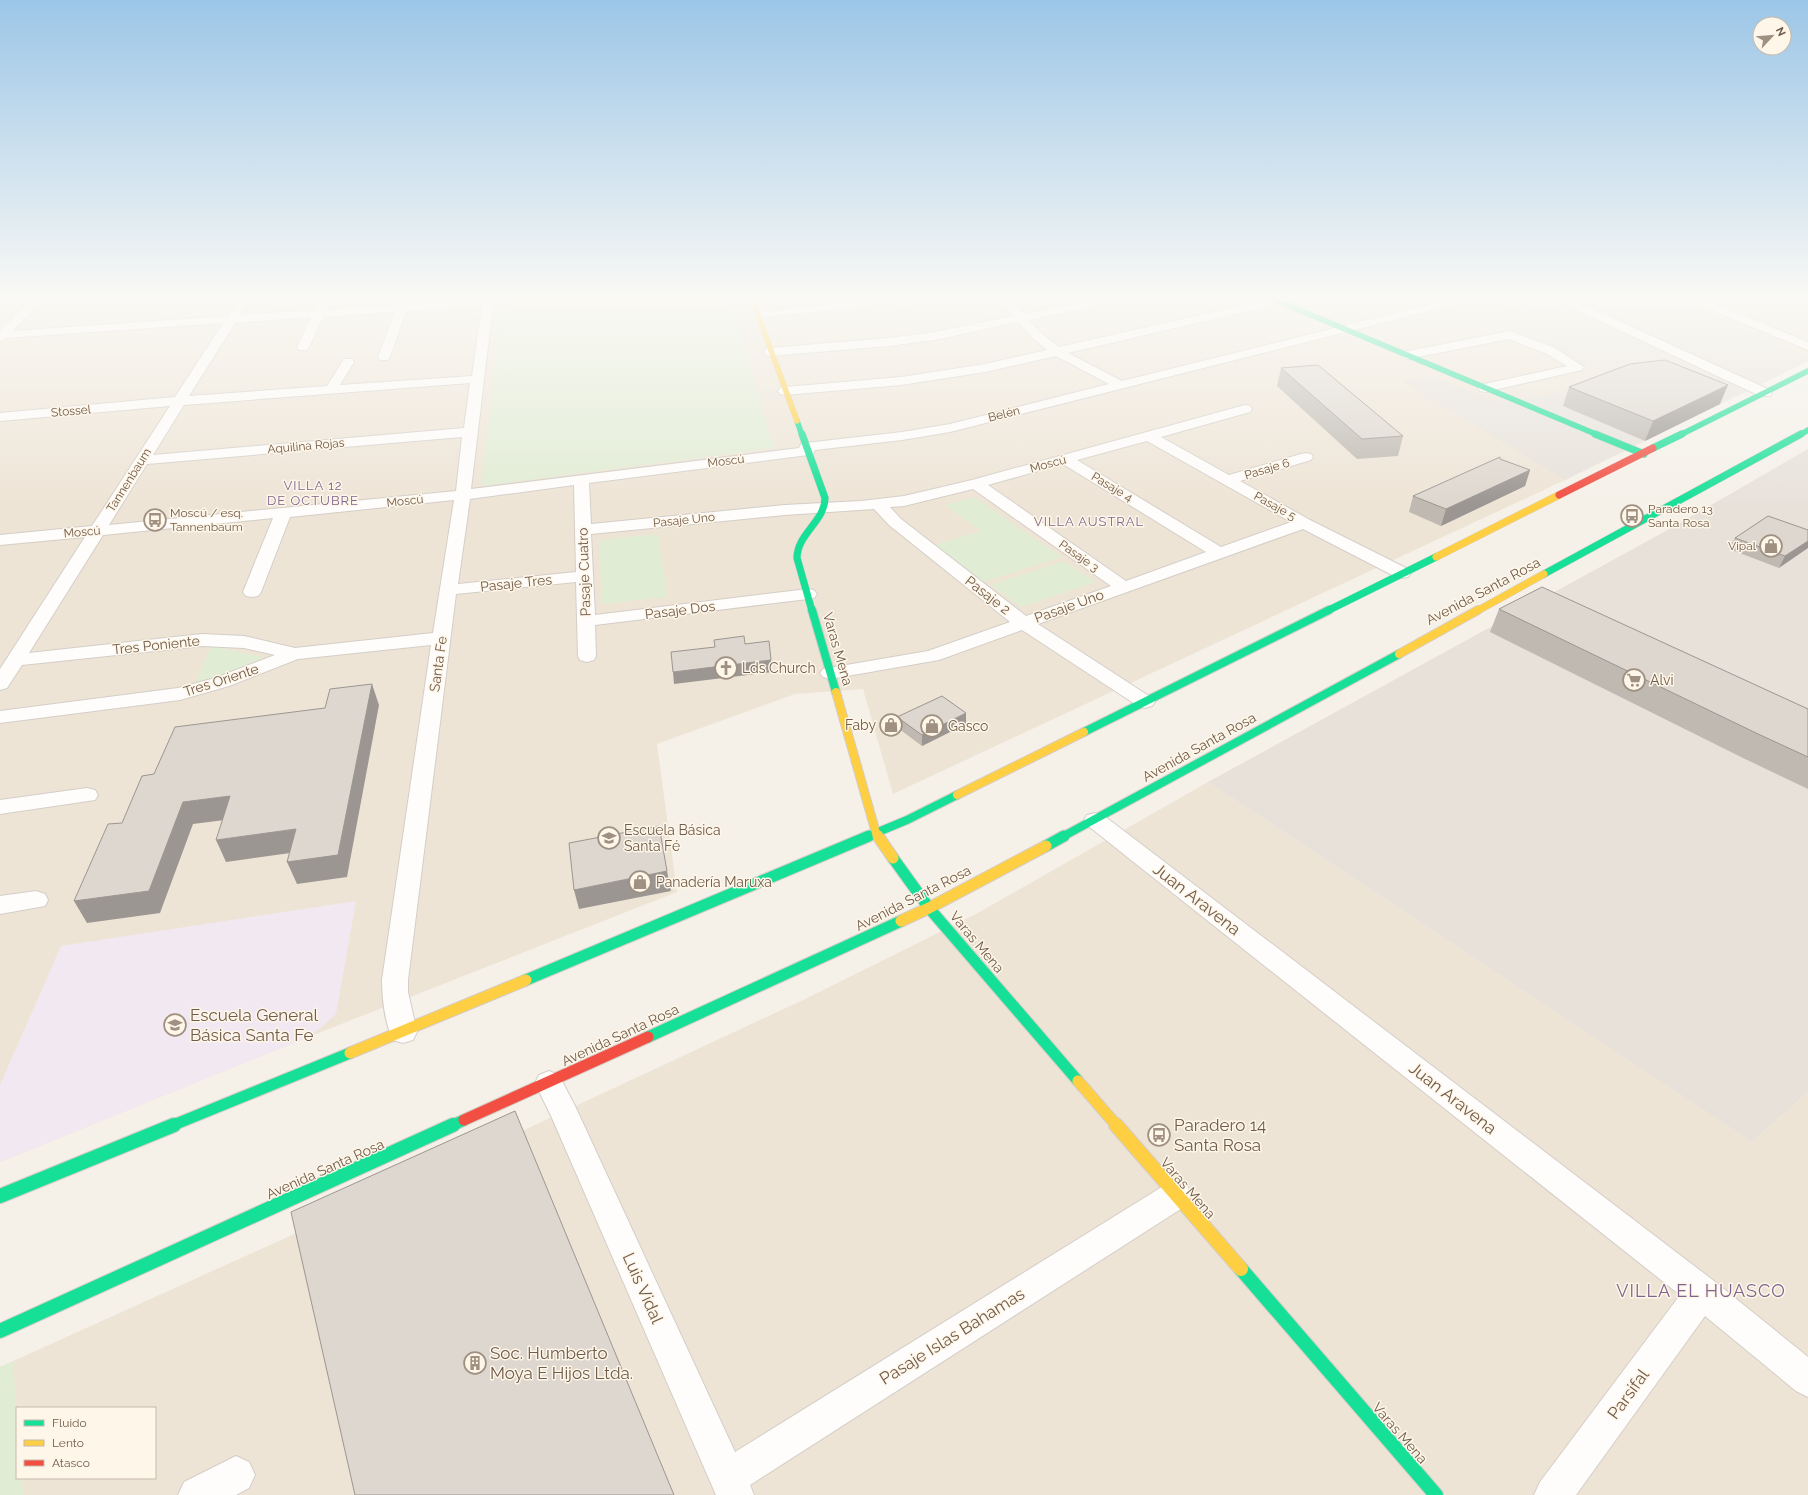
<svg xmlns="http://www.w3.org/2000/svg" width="1808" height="1495" font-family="Raleway,sans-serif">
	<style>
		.residential { fill: #eee4d6; fill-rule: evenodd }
		.industrial { fill: #e7e1da }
		.education { fill: #f2e8f1 }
		.green { fill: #e1ecd4 }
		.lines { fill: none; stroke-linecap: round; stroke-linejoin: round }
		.street-casing { stroke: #d4cec7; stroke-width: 2 }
		.fast-far4-casing { stroke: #d4cdc6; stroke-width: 6 }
		.fast-far3-casing { stroke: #d4cdc6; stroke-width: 8 }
		.fast-far2-casing { stroke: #d4cdc6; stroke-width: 10 }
		.fast-far1-casing { stroke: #d4cdc6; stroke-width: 13 }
		.fast-casing { stroke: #d4cdc6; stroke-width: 16 }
		.slow-far4-casing { stroke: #d4cdc6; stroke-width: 6 }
		.slow-far3-casing { stroke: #d4cdc6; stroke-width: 8 }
		.slow-far2-casing { stroke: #d4cdc6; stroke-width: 10 }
		.slow-far1-casing { stroke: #d4cdc6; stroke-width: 13 }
		.slow-casing { stroke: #d4cdc6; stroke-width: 16 }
		.jam-far1-casing { stroke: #d4cdc6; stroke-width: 8 }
		.jam-casing { stroke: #d4cdc6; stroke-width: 13 }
		.street { fill: #fefdfc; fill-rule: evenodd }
		.fast-far4 { stroke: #16e098; stroke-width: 5.5 }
		.fast-far3 { stroke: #16e098; stroke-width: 7 }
		.fast-far2 { stroke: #16e098; stroke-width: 8 }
		.fast-far1 { stroke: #16e098; stroke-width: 11 }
		.fast { stroke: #16e098; stroke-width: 14 }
		.slow-far4 { stroke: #ffcf43; stroke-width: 5.5 }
		.slow-far3 { stroke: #ffcf43; stroke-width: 7 }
		.slow-far2 { stroke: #ffcf43; stroke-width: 8 }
		.slow-far1 { stroke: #ffcf43; stroke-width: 11 }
		.slow { stroke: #ffcf43; stroke-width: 14 }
		.jam-far1 { stroke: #f24e42; stroke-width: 7 }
		.jam { stroke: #f24e42; stroke-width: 11 }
		.wall { fill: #bfb9b2 }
		.shaded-wall { fill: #9b9691 }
		.building { fill: #ded7cf; stroke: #9b9691 }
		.labels { text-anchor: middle; stroke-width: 3; stroke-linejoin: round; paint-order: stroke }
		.far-street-label { font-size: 12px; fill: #715b4b; stroke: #fef7e9 }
		.far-poi-label { font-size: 12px; fill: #715b4b; stroke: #fef7e9; text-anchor: start }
		.far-neighbourhood-label { font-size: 13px; letter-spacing: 1px; fill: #81638e; stroke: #fef7e9 }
		.street-label { font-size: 14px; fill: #715b4b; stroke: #fef7e9 }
		.poi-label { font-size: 14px; fill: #715b4b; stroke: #fef7e9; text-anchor: start }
		.near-street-label { font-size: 17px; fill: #715b4b; stroke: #fef7e9 }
		.near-poi-label { font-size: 17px; fill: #715b4b; stroke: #fef7e9; text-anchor: start }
		.near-neighbourhood-label { font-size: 18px; letter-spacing: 1px; fill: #81638e; stroke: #fef7e9 }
	</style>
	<rect width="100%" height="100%" fill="#f5f1e9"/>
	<path class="residential" d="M 0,296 L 1808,296 L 1808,361 L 1565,480 L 893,794 L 863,689 L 795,694 L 657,744 L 677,892 L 311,1036 L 0,1162 Z
		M 1208,782 L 1752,1142 L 1808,1092 L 1808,1495 L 0,1495 L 0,1367 L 522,1131 L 805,999 L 974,915 ZM 17,1408 L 155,1408 L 155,1478 L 17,1478 Z"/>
	<path class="industrial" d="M 1563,296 L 1671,296 L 1808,357 L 1808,361 L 1565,480 L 1402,381 L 1433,376 L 1499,403 L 1623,383 L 1487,316 Z
		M 1808,449 L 1808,1092 L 1752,1142 L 1208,782 L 1673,527 Z"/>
	<path class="education" d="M 767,296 L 862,296 L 775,305 L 769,303 Z
		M 356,901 L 336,1014 L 311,1036 L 0,1162 L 0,1085 L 61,946 Z"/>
	<path class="green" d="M 503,296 L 730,296 L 774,448 L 481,486 Z
		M 974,497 L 1062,557 L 983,582 L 935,545 L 981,531 L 945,505 Z
		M 658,534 L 667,597 L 602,604 L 599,540 Z
		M 1064,561 L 1095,582 L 1021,607 L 991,585 Z
		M 211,646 L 263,657 L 258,662 L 195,684 Z
		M 13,1361 L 17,1419 L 17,1478 L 22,1478 L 23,1495 L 0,1495 L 0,1367 Z"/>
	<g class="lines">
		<g class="street-casing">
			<path id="street" d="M 36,296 L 47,296 L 13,331 L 228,316 L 241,296 L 251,296 L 239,315 L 315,310 L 322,296 L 332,296 L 326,310 L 397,305 L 401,296 L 411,296 L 409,304 L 483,299 L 484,296 L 494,296 L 471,489 L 799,448 L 801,444 L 806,443 L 902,432 L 950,424 L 1109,384 L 1056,356 L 985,372 L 901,385 L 785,395 L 780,394 L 778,391 L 780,388 L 785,387 L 901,377 L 985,364 L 1047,350 L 1034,339 L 1018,322 L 934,340 L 889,346 L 770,356 L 766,355 L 764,352 L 766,349 L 770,348 L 889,338 L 934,332 L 1014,316 L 997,296 L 1008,296 L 1024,314 L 1112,296 L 1133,296 L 1128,299 L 1029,320 L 1042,334 L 1059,347 L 1285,296 L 1305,296 L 1300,299 L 1068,353 L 1122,381 L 1464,296 L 1482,296 L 1481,298 L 950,432 L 902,440 L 815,450 L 813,454 L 808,455 L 589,483 L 591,524 L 785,505 L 861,501 L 904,496 L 972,480 L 1245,405 L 1250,406 L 1252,409 L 1250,412 L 1161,437 L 1229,475 L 1301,454 L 1306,453 L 1311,454 L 1313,457 L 1311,460 L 1240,481 L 1310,520 L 1408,569 L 1411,573 L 1408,577 L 1402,578 L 1396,577 L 1303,529 L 1038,624 L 1152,698 L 1155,702 L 1152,706 L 1145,708 L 1138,706 L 1022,630 L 939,660 L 830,679 L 823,677 L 820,673 L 823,669 L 928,651 L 1010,622 L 889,525 L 874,509 L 785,515 L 591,534 L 595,615 L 808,589 L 814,590 L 817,594 L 814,598 L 808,599 L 595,625 L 596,656 L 594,660 L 587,662 L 580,660 L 578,656 L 576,582 L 456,594 L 408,980 L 408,992 L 417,1032 L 413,1040 L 403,1043 L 393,1040 C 385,1023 382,999 382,980 L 431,645 L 298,659 L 229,686 L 180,700 L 0,723 L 0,711 L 178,688 L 215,678 L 275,655 L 244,648 L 202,646 L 22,665 L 7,688 L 0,690 L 0,669 L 85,537 L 0,545 L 0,535 L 92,526 L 170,406 L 0,421 L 0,413 L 175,397 L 223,323 L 6,338 L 0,341 L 0,330 ZM 482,306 L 472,376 L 340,385 L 354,362 L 352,359 L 344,359 L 327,386 L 189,396 L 235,323 L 311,317 L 297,347 L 299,350 L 307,350 L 309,347 L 323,317 L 395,312 L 378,357 L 380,360 L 388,360 L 390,357 L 406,311 ZM 470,383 L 464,428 L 153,455 L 184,405 ZM 462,437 L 456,491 L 109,525 L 147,464 ZM 1147,441 L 1291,522 L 1221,547 L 1077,460 ZM 1063,464 L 1206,552 L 1126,581 L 988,485 ZM 574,485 L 576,572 L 458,584 L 470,499 ZM 973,489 L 1111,586 L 1026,616 L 901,519 L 890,507 L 904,506 ZM 454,500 L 433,633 L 295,648 L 244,636 L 202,634 L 29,653 L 103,535 L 273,518 L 243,592 L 246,596 L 252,597 L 258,596 L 261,592 L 290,517 Z
				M 926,296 L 951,296 L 946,299 L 904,306 L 879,305 L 758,318 L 752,315 L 758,312 L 879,299 L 904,300 Z
				M 1550,296 L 1564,296 L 1770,390 L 1772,393 L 1770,396 L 1760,396 L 1551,298 Z
				M 1681,296 L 1696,296 L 1808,342 L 1808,350 L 1682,298 Z
				M 1793,296 L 1808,296 L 1808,303 L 1794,298 Z
				M 1510,331 L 1555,348 L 1584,367 L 1582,370 L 1485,392 L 1480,391 L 1478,388 L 1480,385 L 1567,366 L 1547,354 L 1509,339 L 1408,359 L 1404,358 L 1402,355 L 1404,352 L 1408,351 Z
				M 87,788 L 95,790 L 98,795 L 95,800 L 0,814 L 0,800 Z
				M 1095,813 L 1103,815 L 1714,1281 L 1808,1357 L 1808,1397 L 1796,1391 L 1705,1316 L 1576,1495 L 1534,1495 L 1540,1482 L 1680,1295 L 1087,825 L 1084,820 L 1087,815 Z
				M 36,891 L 45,894 L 48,900 L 45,906 L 0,914 L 0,896 Z
				M 549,1071 L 559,1075 L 576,1108 L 735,1452 L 1165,1185 L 1176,1181 L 1187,1185 L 1191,1195 L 1187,1205 L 750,1485 L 754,1495 L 716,1495 L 552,1118 L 535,1083 L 539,1075 Z
				M 236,1456 L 249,1462 L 255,1475 L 249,1488 L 236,1495 L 178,1495 L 184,1482 Z"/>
		</g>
		<g class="fast-far4-casing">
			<path id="fast-far4" d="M 1266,296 L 1598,435
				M 797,421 L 802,435
				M 1680,435 L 1808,371
				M 1800,435 L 1808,430"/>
		</g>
		<g class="fast-far3-casing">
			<path id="fast-far3" d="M 802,434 L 825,498 C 825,521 797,534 797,558 L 812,611
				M 1595,434 L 1644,454
				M 1653,448 L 1682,434
				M 1544,574 L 1801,434
				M 1327,611 L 1436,557"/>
		</g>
		<g class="fast-far2-casing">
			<path id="fast-far2" d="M 812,610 L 836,692
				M 1084,732 L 1329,610
				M 866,837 L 907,820 L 957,795
				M 1062,837 L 1399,654"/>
		</g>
		<g class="fast-far1-casing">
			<path id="fast-far1" d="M 1046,846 L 1064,836
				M 893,858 L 929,908 L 1078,1081
				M 526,980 L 869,836
				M 648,1037 L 901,921
				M 171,1126 L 350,1053
				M 451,1126 L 464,1120"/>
		</g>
		<g class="fast-casing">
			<path id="fast" d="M 0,1196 L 174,1125
				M 1241,1269 L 1436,1495
				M 0,1331 L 453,1125"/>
		</g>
		<g class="slow-far4-casing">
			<path id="slow-far4" d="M 751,296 L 797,421"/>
		</g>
		<g class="slow-far3-casing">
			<path id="slow-far3" d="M 1436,557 L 1559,495
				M 1477,611 L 1544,574"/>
		</g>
		<g class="slow-far2-casing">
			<path id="slow-far2" d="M 1399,654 L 1478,610
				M 836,692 L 876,833 L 879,837
				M 957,795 L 1084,732"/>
		</g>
		<g class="slow-far1-casing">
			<path id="slow-far1" d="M 878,836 L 893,858
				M 901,921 L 929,908 L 1046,846
				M 350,1053 L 526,980
				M 1078,1081 L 1117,1126"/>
		</g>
		<g class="slow-casing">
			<path id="slow" d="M 1116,1125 L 1241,1269"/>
		</g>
		<g class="jam-far1-casing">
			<path id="jam-far1" d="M 1559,495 L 1653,448"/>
		</g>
		<g class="jam-casing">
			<path id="jam" d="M 464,1120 L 648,1037"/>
		</g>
		<use href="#street" class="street"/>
		<use href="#fast-far4" class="fast-far4"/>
		<use href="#fast-far3" class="fast-far3"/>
		<use href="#fast-far2" class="fast-far2"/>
		<use href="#fast-far1" class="fast-far1"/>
		<use href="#fast" class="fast"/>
		<use href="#slow-far4" class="slow-far4"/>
		<use href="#slow-far3" class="slow-far3"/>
		<use href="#slow-far2" class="slow-far2"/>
		<use href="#slow-far1" class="slow-far1"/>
		<use href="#slow" class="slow"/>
		<use href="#jam-far1" class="jam-far1"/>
		<use href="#jam" class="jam"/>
	</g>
	<path class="wall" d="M 1281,368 L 1403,436 L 1398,456 L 1357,459 L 1277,386 Z
		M 1569,387 L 1720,404 L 1645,441 L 1563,406 Z
		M 1500,459 L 1530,470 L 1525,486 L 1441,526 L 1409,512 L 1413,496 Z
		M 1808,530 L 1779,568 L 1729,549 L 1735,538 Z
		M 1499,609 L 1808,709 L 1808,789 L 1743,758 L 1490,632 Z
		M 897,717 L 966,724 L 922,746 L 898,728 Z"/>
	<path class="shaded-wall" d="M 1728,385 L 1720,404 L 1645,441 L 1653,421 Z
		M 1530,470 L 1525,486 L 1441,526 L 1446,509 Z
		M 1808,541 L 1808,548 L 1779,568 L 1785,556 Z
		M 771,660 L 772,672 L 674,684 L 673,672 Z
		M 372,684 L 379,705 L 347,877 L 297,884 L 287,862 Z
		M 966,713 L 966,724 L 922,746 L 922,735 Z
		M 230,796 L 240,818 L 193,824 L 160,913 L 87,923 L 74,901 L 183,802 Z
		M 296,829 L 305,851 L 226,862 L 216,840 Z
		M 667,871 L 671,891 L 579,909 L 574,890 Z"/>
	<path class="building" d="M 1665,360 L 1728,385 L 1653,421 L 1569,387 L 1630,364 Z
		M 1318,365 L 1403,436 L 1362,439 L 1281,368 Z
		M 1500,457 L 1500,459 L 1530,470 L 1446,509 L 1413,496 Z
		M 1768,516 L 1808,530 L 1808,541 L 1785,556 L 1735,538 Z
		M 1542,587 L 1808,709 L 1808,757 L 1756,733 L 1499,609 Z
		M 744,636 L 745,644 L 769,641 L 771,660 L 673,672 L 671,652 L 715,647 L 714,640 Z
		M 372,684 L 338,855 L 287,862 L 296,829 L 216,840 L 230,796 L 183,802 L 149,891 L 74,901 L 108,824 L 122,823 L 142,776 L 154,774 L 175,727 L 325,708 L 330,689 Z
		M 942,696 L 966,713 L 922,735 L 897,717 Z
		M 659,826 L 667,871 L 574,890 L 569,843 Z
		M 515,1111 L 674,1495 L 355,1495 L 291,1212 Z"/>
	<linearGradient id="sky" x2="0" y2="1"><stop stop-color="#9cc6e7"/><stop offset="0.59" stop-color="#faf9f5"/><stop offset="1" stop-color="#faf9f5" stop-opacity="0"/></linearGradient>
	<rect width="1808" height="505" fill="url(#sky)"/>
	<defs>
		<g id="bus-ring" transform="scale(1.15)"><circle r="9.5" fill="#fef7e9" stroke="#9f9082" stroke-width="1.5"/><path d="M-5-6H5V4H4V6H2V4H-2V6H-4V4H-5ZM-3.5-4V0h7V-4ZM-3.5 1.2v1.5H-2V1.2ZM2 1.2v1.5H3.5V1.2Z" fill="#9f9082"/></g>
		<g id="shop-ring" transform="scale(1.15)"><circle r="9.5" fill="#fef7e9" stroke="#9f9082" stroke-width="1.5"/><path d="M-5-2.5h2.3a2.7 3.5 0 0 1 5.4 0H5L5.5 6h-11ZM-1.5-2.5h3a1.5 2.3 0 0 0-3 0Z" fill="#9f9082"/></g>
		<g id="church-ring" transform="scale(1.15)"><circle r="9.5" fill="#fef7e9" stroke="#9f9082" stroke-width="1.5"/><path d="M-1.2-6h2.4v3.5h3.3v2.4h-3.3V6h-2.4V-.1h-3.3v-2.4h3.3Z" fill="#9f9082"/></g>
		<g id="supermarket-ring" transform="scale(1.15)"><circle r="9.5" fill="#fef7e9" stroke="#9f9082" stroke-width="1.5"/><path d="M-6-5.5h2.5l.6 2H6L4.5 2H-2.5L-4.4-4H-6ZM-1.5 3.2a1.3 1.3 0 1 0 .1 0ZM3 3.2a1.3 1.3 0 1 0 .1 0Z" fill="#9f9082"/></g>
		<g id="school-ring" transform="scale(1.15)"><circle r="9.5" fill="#fef7e9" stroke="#9f9082" stroke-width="1.5"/><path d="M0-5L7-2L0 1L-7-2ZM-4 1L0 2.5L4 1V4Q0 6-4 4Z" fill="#9f9082"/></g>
		<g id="building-ring" transform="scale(1.15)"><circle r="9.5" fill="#fef7e9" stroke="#9f9082" stroke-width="1.5"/><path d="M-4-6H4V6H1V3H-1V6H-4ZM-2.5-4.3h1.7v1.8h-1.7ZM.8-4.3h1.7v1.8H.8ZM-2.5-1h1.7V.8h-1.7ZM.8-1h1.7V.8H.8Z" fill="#9f9082"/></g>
	</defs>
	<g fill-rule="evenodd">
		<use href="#bus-ring" x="1632" y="516"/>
		<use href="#bus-ring" x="155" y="520"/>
		<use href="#shop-ring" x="1771" y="546"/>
		<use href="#church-ring" x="726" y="668"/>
		<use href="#supermarket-ring" x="1634" y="680"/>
		<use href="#shop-ring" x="891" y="725"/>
		<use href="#shop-ring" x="932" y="726"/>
		<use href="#school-ring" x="609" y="838"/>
		<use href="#shop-ring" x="640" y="882"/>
		<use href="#school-ring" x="175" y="1025"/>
		<use href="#bus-ring" x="1159" y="1135"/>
		<use href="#building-ring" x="475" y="1363"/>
	</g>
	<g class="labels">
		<g class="far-street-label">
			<text transform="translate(71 411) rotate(-5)" y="4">Stossel</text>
			<text transform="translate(1004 414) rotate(-14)" y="4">Belén</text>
			<text transform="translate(306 446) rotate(-5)" y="4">Aquilina Rojas</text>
			<text transform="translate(726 461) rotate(-7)" y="4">Moscú</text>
			<text transform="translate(1048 464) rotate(-15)" y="4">Moscú</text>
			<text transform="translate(1267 469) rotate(-17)" y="4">Pasaje 6</text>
			<text transform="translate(129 480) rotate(-58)" y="4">Tannenbaum</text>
			<text transform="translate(1112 487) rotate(31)" y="4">Pasaje 4</text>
			<text transform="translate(405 501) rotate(-6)" y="4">Moscú</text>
			<text transform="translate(1275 506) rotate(29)" y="4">Pasaje 5</text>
			<text transform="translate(684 520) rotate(-6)" y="4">Pasaje Uno</text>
			<text transform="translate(82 532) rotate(-5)" y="4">Moscú</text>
			<text transform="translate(1079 556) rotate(35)" y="4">Pasaje 3</text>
		</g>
		<g class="far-poi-label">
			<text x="1648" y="513">Paradero 13<tspan x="1648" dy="14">Santa Rosa</tspan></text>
			<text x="170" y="517">Moscú / esq.<tspan x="170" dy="14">Tannenbaum</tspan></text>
			<text x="1756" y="550" text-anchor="end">Vipal</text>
		</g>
		<g class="far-neighbourhood-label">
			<text x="313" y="490">VILLA 12<tspan x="313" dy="15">DE OCTUBRE</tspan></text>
			<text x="1089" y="526">VILLA AUSTRAL</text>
		</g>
		<g class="street-label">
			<text transform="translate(584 572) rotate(-92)" y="5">Pasaje Cuatro</text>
			<text transform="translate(516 583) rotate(-6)" y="5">Pasaje Tres</text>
			<text transform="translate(1483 591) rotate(-28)" y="5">Avenida Santa Rosa</text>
			<text transform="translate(988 595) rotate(38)" y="5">Pasaje 2</text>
			<text transform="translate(1069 606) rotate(-20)" y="5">Pasaje Uno</text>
			<text transform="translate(680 610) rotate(-7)" y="5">Pasaje Dos</text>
			<text transform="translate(156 645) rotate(-6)" y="5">Tres Poniente</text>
			<text transform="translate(838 649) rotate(74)" y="5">Varas Mena</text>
			<text transform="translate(438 664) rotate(-82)" y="5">Santa Fe</text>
			<text transform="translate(221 680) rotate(-18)" y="5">Tres Oriente</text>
			<text transform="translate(1199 747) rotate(-29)" y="5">Avenida Santa Rosa</text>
			<text transform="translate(913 898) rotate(-27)" y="5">Avenida Santa Rosa</text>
			<text transform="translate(977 942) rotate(50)" y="5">Varas Mena</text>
			<text transform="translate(620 1035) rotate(-25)" y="5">Avenida Santa Rosa</text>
			<text transform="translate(325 1169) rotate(-24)" y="5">Avenida Santa Rosa</text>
			<text transform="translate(1188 1188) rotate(49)" y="5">Varas Mena</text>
			<text transform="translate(1400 1433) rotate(49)" y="5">Varas Mena</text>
		</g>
		<g class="poi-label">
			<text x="742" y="673">Lds Church</text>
			<text x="1650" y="685">Alvi</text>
			<text x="876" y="730" text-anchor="end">Faby</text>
			<text x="948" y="731">Gasco</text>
			<text x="624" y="835">Escuela Básica<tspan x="624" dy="16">Santa Fé</tspan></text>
			<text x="656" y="887">Panadería Maruxa</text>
		</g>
		<g class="near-street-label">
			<text transform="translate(1197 899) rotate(38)" y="6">Juan Aravena</text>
			<text transform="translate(1453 1098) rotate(38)" y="6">Juan Aravena</text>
			<text transform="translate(643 1288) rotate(66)" y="6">Luis Vidal</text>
			<text transform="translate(952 1336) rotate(-32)" y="6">Pasaje Islas Bahamas</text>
			<text transform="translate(1628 1394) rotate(-54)" y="6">Parsifal</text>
		</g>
		<g class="near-poi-label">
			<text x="190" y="1021">Escuela General<tspan x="190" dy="20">Básica Santa Fe</tspan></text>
			<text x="1174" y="1131">Paradero 14<tspan x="1174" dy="20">Santa Rosa</tspan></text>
			<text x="490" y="1359">Soc. Humberto<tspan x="490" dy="20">Moya E Hijos Ltda.</tspan></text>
		</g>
		<g class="near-neighbourhood-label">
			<text x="1701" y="1297">VILLA EL HUASCO</text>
		</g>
	</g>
	<rect x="16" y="1407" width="140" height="72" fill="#fef7e9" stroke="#c6b9aa"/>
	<rect x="24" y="1420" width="20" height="6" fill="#16e098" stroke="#c6b9aa"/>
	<text x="52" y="1427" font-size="12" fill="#715b4b">Fluido</text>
	<rect x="24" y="1440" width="20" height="6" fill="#ffcf43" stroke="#c6b9aa"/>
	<text x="52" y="1447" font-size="12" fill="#715b4b">Lento</text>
	<rect x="24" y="1460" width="20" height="6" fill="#f24e42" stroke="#c6b9aa"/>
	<text x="52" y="1467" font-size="12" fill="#715b4b">Atasco</text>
	<g transform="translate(1772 36) rotate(64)"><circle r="19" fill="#fef7e9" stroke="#c6b9aa"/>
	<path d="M0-3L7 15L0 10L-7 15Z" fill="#9f9082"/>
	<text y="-6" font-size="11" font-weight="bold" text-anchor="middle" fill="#715b4b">N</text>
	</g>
</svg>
